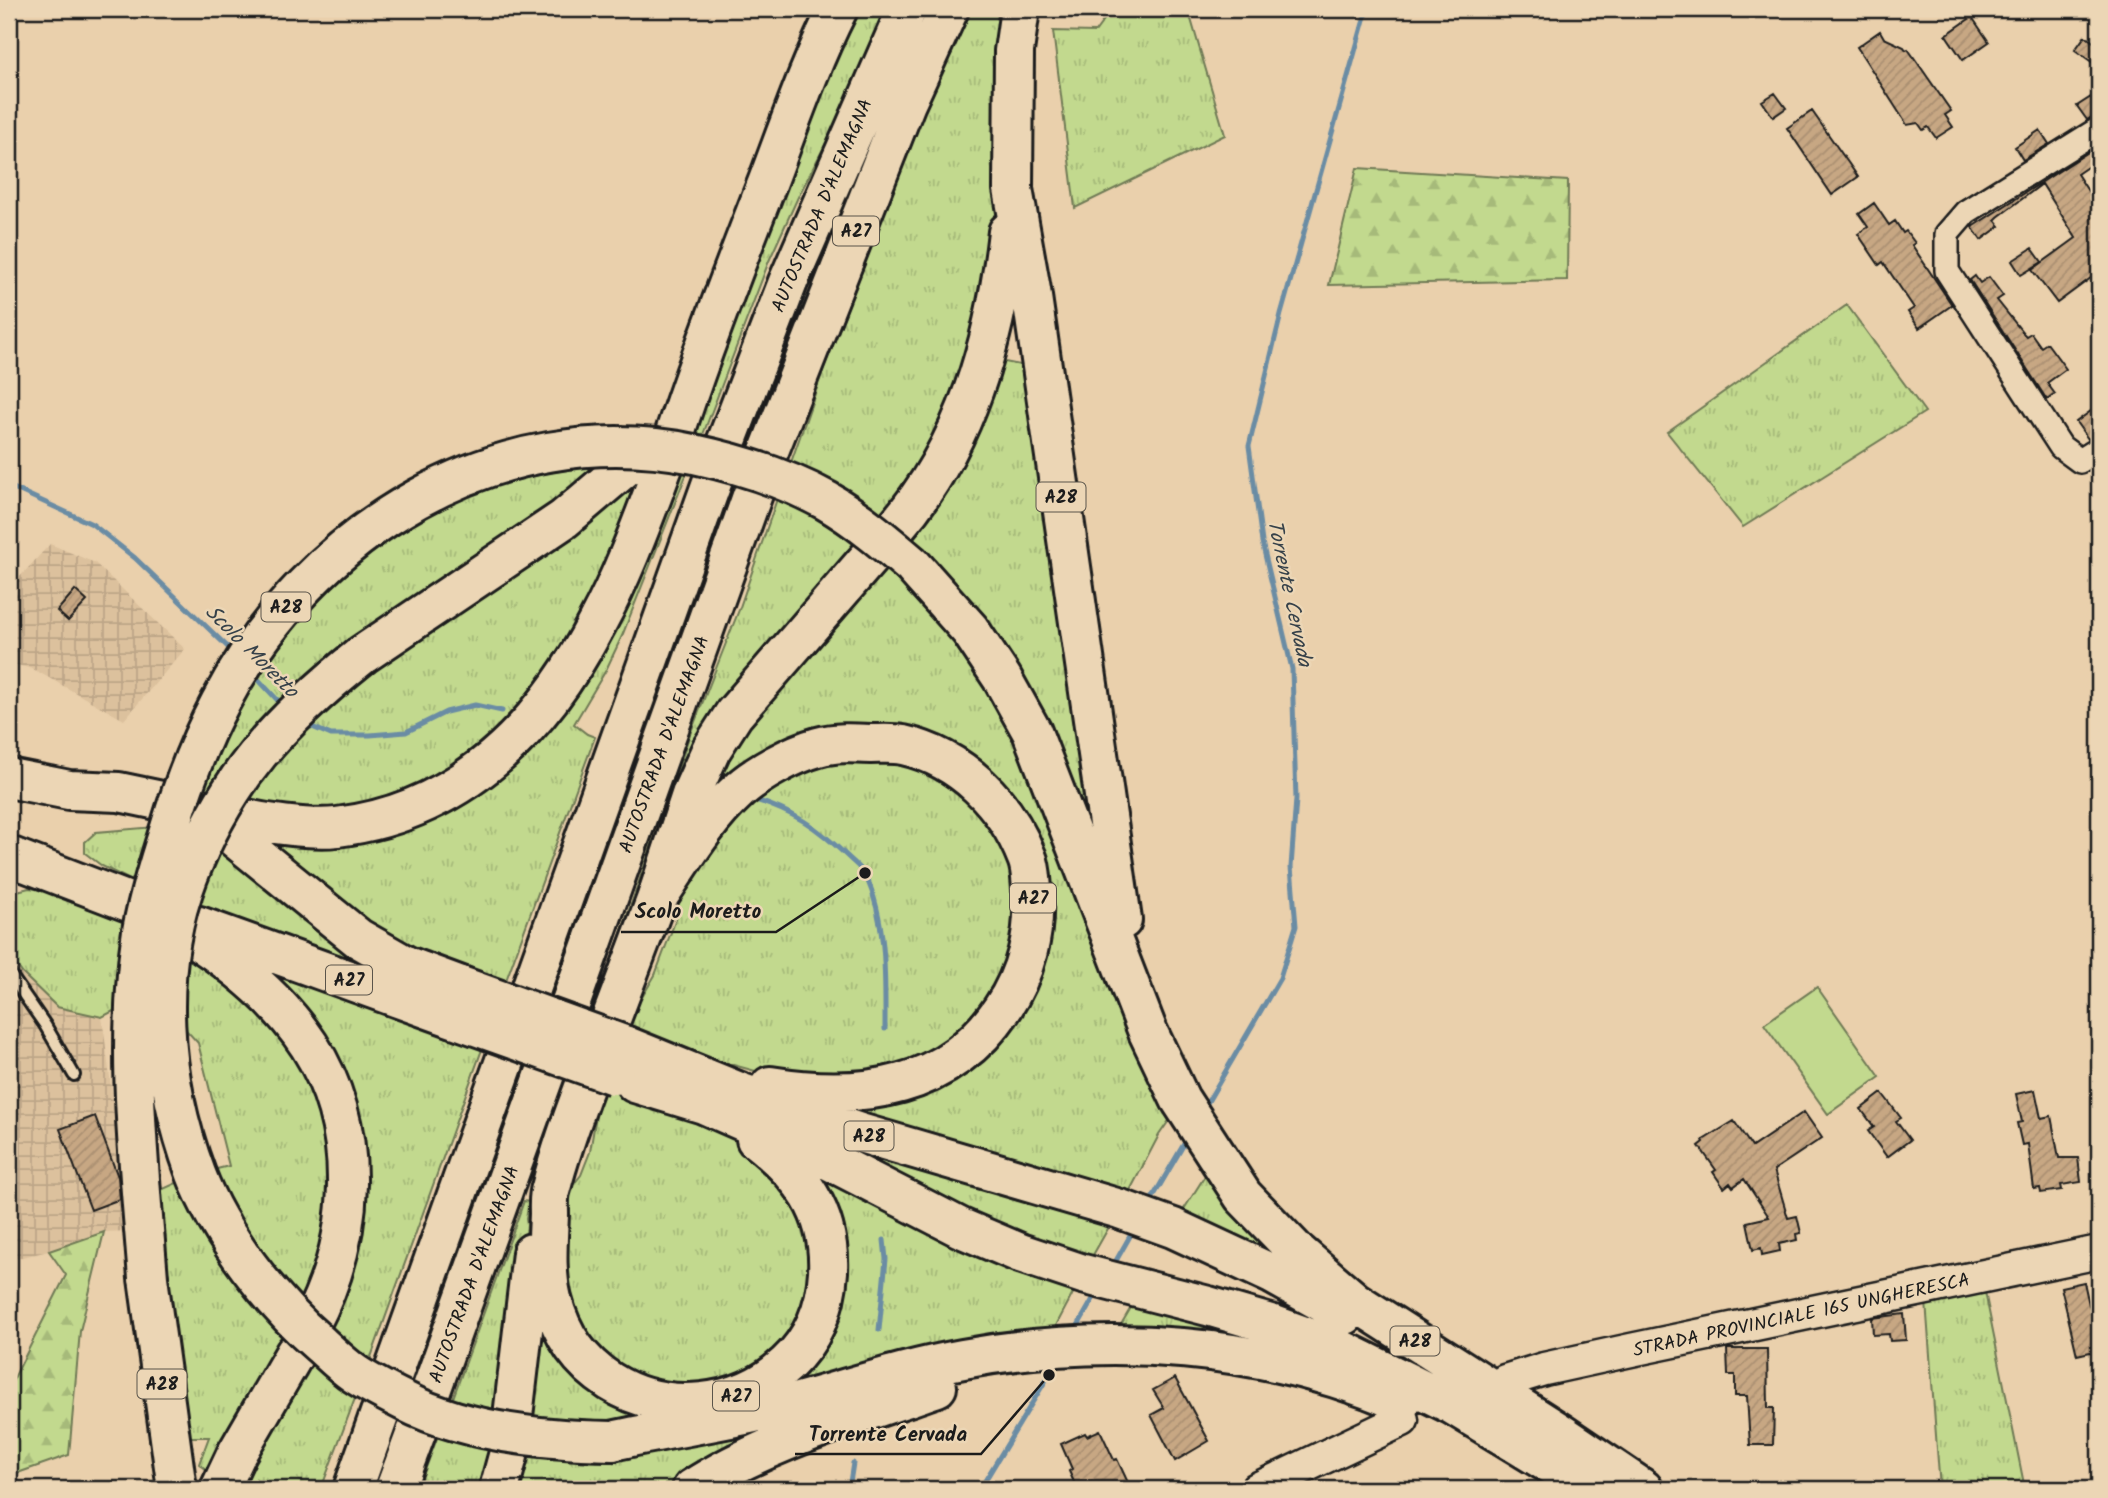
<svg xmlns="http://www.w3.org/2000/svg" width="2108" height="1498" font-family="Kalam,sans-serif">
	<style>
		.industrial { fill: url(#industrial-grid) }
		.grass { fill: url(#grass-tufts); stroke: #6f7a55; stroke-width: 2 }
		.forest { fill: url(#forest-firs); stroke: #6f7a55; stroke-width: 2 }
		.pitch { fill: #c2d98e; stroke: #6f7a55; stroke-width: 2 }
		.lines { fill: none; stroke-linecap: round; stroke-linejoin: round }
		.stream { stroke: #6b8ca4; stroke-width: 5 }
		.building { fill: url(#building-hatch); stroke: #1c1c1c; stroke-width: 2 }
		.service-casing { stroke: #1c1c1c; stroke-width: 16 }
		.minor-casing { stroke: #1c1c1c; stroke-width: 28 }
		.secondary-casing { stroke: #1c1c1c; stroke-width: 37 }
		.motorway-casing { stroke: #1c1c1c; stroke-width: 44 }
		.service { stroke: #ecd6b5; stroke-width: 10 }
		.minor { stroke: #ecd6b5; stroke-width: 23 }
		.secondary { stroke: #ecd6b5; stroke-width: 32 }
		.motorway { stroke: #ecd6b5; stroke-width: 38 }
		.motorway-bridge-casing { stroke: #1c1c1c; stroke-width: 44; stroke-linecap: butt }
		.motorway-bridge { stroke: #ecd6b5; stroke-width: 38 }
		.labels { text-anchor: middle; stroke-width: 5; stroke-linejoin: round; paint-order: stroke }
		.shield { fill: #ecd6b5; stroke: #5a544a; stroke-width: 2 }
		.shield-label { font-size: 18px; font-weight: bold; fill: #1c1c1c }
		.street-label { font-size: 19px; fill: #1c1c1c; stroke: #ecd6b5 }
		.water-label { font-size: 21px; font-style: italic; fill: #364149; stroke: #ecd6b5 }
		.leader { fill: none; stroke: #1c1c1c; stroke-width: 2.5 }
		.callout-dot { fill: #1c1c1c; stroke: #ecd6b5; stroke-width: 2.5 }
		.callout-label { font-size: 21px; text-anchor: middle; font-weight: bold; fill: #1c1c1c; stroke: #ecd6b5; stroke-width: 5; stroke-linejoin: round; paint-order: stroke }
	</style>
	<defs>
		<pattern id="industrial-grid" width="8" height="8" patternUnits="userSpaceOnUse" patternTransform="scale(1.75)"><rect width="8" height="8" fill="#dcc19d"/><path d="M0 4h8M4 0v8" fill="none" stroke="#bca587"/></pattern>
		<pattern id="grass-tufts" width="24" height="20" patternUnits="userSpaceOnUse" patternTransform="scale(1.75)"><rect width="24" height="20" fill="#c2d98e"/><path d="M3 7l-1-3M5 7V3M7 7l1-3M15 17l-1-3M17 17v-4M19 17l1-3" fill="none" stroke="#a6ba7a"/></pattern>
		<pattern id="forest-firs" width="22" height="20" patternUnits="userSpaceOnUse" patternTransform="scale(1.75)"><rect width="22" height="20" fill="#c2d98e"/><path d="M5 1l3.5 6h-7zM16 11l3.5 6h-7z" fill="#a6ba7a"/></pattern>
		<pattern id="building-hatch" width="6" height="6" patternUnits="userSpaceOnUse" patternTransform="scale(1.75)"><rect width="6" height="6" fill="#c7a783"/><path d="M-1 1l2-2M0 6l6-6M5 7l2-2" fill="none" stroke="#aa8f71"/></pattern>
	</defs>
	<rect width="100%" height="100%" fill="#ead0ac"/>
	<filter id="ink" filterUnits="userSpaceOnUse"><feTurbulence type="fractalNoise" baseFrequency=".0143" numOctaves="2"/><feDisplacementMap in="SourceGraphic" scale="14" xChannelSelector="R" yChannelSelector="G"/><feConvolveMatrix kernelMatrix="1 2 1 2 8 2 1 2 1" color-interpolation-filters="sRGB"/></filter>
	<g filter="url(#ink)">
		<path class="industrial" d="M 50,544 L 95,563 L 185,649 L 124,720 L 33,669 L 9,663 L 9,597 L 17,580 Z
			M 9,955 L 23,974 L 57,1007 L 102,1017 L 130,1231 L 104,1232 L 49,1251 L 9,1260 Z"/>
		<path class="grass" d="M 849,9 L 885,9 L 836,124 L 798,197 L 769,261 L 699,445 L 680,443 Z
			M 968,9 L 1009,9 L 995,245 L 961,398 L 885,525 L 788,471 L 824,368 L 887,207 L 914,128 Z
			M 1112,9 L 1188,9 L 1225,135 L 1075,208 L 1053,31 L 1095,32 Z
			M 1847,305 L 1925,412 L 1743,527 L 1667,432 Z
			M 995,360 L 1030,367 L 1101,860 L 900,536 Z
			M 641,464 L 631,525 L 518,727 L 402,798 L 328,813 L 241,801 L 307,720 Z
			M 602,465 L 217,794 L 198,788 C 219,743 242,699 269,658 C 285,634 305,613 325,594 C 407,511 488,477 602,465 Z
			M 672,467 L 688,470 L 622,636 L 606,670 L 574,724 L 587,734 L 595,737 L 504,986 L 425,955 L 377,930 L 265,838 L 490,773 Z
			M 779,493 L 870,544 L 739,690 L 592,1017 L 689,737 L 739,610 Z
			M 885,555 L 982,662 L 1175,1112 L 1159,1135 L 1125,1200 L 835,1112 L 889,1093 L 1031,970 L 1006,814 L 876,738 L 693,813 L 722,752 Z
			M 878,758 L 927,772 L 951,787 L 975,807 L 1000,841 L 1014,876 L 1017,936 L 985,1016 L 897,1073 L 770,1075 L 678,1050 L 624,1028 L 655,975 L 676,919 L 680,892 L 701,854 L 762,793 L 816,764 Z
			M 155,827 L 140,885 L 102,866 L 85,853 L 85,842 L 96,832 Z
			M 216,846 L 447,1000 L 191,909 Z
			M 29,888 L 55,892 L 133,923 L 125,1005 L 102,1017 L 57,1007 L 23,974 L 9,955 L 9,893 Z
			M 237,946 L 485,1041 L 366,1371 L 319,1335 L 357,1169 Z
			M 183,948 L 256,1004 L 303,1064 L 336,1166 L 304,1323 L 205,1172 L 229,1166 L 198,1043 L 177,1020 Z
			M 621,1055 L 1114,1218 L 1089,1262 L 1060,1253 Z
			M 601,1085 L 737,1137 L 781,1172 L 819,1253 L 786,1353 L 694,1395 L 615,1371 L 567,1309 L 566,1194 L 581,1175 L 590,1152 Z
			M 801,1163 L 1078,1284 L 1050,1337 L 720,1416 L 523,1431 L 537,1297 L 666,1411 L 822,1334 Z
			M 1210,1168 L 1299,1264 L 1179,1217 Z
			M 183,1180 L 294,1342 L 210,1472 L 199,1464 L 209,1437 L 179,1437 L 150,1195 Z
			M 524,1201 L 529,1202 L 526,1219 L 527,1225 L 503,1427 L 448,1412 Z
			M 1982,1277 L 2025,1489 L 1940,1489 L 1925,1288 Z
			M 1136,1299 L 1310,1345 L 1116,1333 Z
			M 309,1356 L 357,1393 L 321,1489 L 230,1489 Z
			M 800,1414 L 683,1489 L 511,1489 L 521,1452 Z
			M 439,1433 L 497,1448 L 492,1489 L 418,1489 Z"/>
		<path class="forest" d="M 1357,168 L 1568,181 L 1567,280 L 1329,285 Z
			M 104,1232 L 80,1331 L 69,1455 L 9,1476 L 9,1388 L 66,1275 L 49,1251 Z"/>
		<path class="pitch" d="M 1817,987 L 1880,1077 L 1828,1114 L 1764,1024 Z"/>
		<g class="lines">
			<path class="stream" d="M 9,486 L 92,524 L 135,558 L 234,653
				M 255,676 L 284,707
				M 305,724 L 331,735 L 370,735 L 406,732 L 446,712 L 475,705 L 502,711
				M 753,799 C 794,812 816,826 847,856 C 853,862 862,868 866,876 C 887,923 885,978 885,1029
				M 1203,1110 L 1280,978 L 1296,926 L 1291,867 L 1296,799 L 1292,669 L 1262,542 L 1249,446 L 1281,314 L 1367,9
				M 1149,1204 L 1188,1137
				M 1113,1266 L 1134,1229
				M 1076,1329 L 1097,1292
				M 879,1330 L 886,1259 L 884,1240
				M 849,1489 L 853,1463
				M 980,1489 L 1049,1375"/>
		</g>
		<path class="building" d="M 1972,17 L 1989,42 L 1963,60 L 1946,35 Z
			M 1880,31 L 1884,38 L 1904,47 L 1906,50 L 1908,49 L 1951,111 L 1945,115 L 1953,127 L 1936,138 L 1928,127 L 1923,130 L 1918,123 L 1907,125 L 1857,47 Z
			M 2085,36 L 2099,46 L 2099,67 L 2075,50 Z
			M 1775,93 L 1786,108 L 1773,117 L 1762,101 Z
			M 2091,97 L 2099,112 L 2087,120 L 2077,106 Z
			M 1812,111 L 1858,177 L 1832,195 L 1787,128 Z
			M 2040,130 L 2049,144 L 2023,160 L 2015,147 Z
			M 2090,151 L 2096,161 L 2077,174 L 2099,208 L 2099,272 L 2057,303 L 2032,270 L 2076,238 L 2042,184 L 1998,217 L 1995,220 L 2000,226 L 1981,240 L 1972,227 Z
			M 1874,203 L 1889,225 L 1895,221 L 1903,233 L 1906,231 L 1915,243 L 1912,245 L 1952,305 L 1919,328 L 1908,312 L 1914,308 L 1883,262 L 1879,265 L 1858,234 L 1868,227 L 1859,214 Z
			M 2032,248 L 2042,262 L 2021,275 L 2012,261 Z
			M 1975,276 L 1980,283 L 1989,277 L 2003,296 L 1997,300 L 2024,334 L 2026,336 L 2031,333 L 2041,347 L 2047,343 L 2066,369 L 2047,383 L 2055,394 L 2047,400 L 1970,280 Z
			M 2099,405 L 2099,434 L 2088,439 L 2076,422 Z
			M 75,590 L 87,601 L 68,621 L 57,611 Z
			M 2035,1090 L 2041,1118 L 2051,1116 L 2059,1158 L 2078,1158 L 2081,1182 L 2061,1185 L 2062,1190 L 2041,1193 L 2040,1188 L 2034,1189 L 2028,1144 L 2022,1145 L 2017,1123 L 2022,1122 L 2016,1094 Z
			M 1882,1093 L 1901,1118 L 1896,1121 L 1910,1140 L 1887,1157 L 1868,1131 L 1874,1127 L 1861,1109 Z
			M 1804,1112 L 1822,1138 L 1774,1170 L 1788,1218 L 1797,1216 L 1801,1233 L 1796,1234 L 1797,1240 L 1779,1244 L 1780,1251 L 1762,1255 L 1761,1248 L 1753,1250 L 1747,1222 L 1769,1217 L 1744,1179 L 1733,1187 L 1730,1183 L 1724,1188 L 1713,1172 L 1716,1170 L 1699,1146 L 1704,1142 L 1703,1140 L 1734,1121 L 1752,1147 Z
			M 95,1116 L 118,1177 L 120,1199 L 91,1210 L 60,1129 Z
			M 2084,1282 L 2099,1350 L 2077,1355 L 2061,1287 Z
			M 1904,1314 L 1906,1340 L 1890,1341 L 1889,1334 L 1873,1335 L 1872,1318 Z
			M 1727,1349 L 1767,1349 L 1768,1408 L 1774,1408 L 1773,1445 L 1750,1445 L 1747,1396 L 1735,1396 L 1735,1375 L 1728,1375 Z
			M 1175,1378 L 1209,1441 L 1175,1461 L 1151,1415 L 1164,1408 L 1153,1390 Z
			M 1100,1430 L 1114,1460 L 1117,1459 L 1131,1489 L 1077,1489 L 1069,1471 L 1072,1469 L 1061,1444 L 1085,1433 L 1087,1436 Z"/>
		<g class="lines">
			<g class="service-casing">
				<path id="service" d="M 9,973 L 45,1025 L 74,1075"/>
			</g>
			<g class="minor-casing">
				<path id="minor" d="M 2099,129 L 1966,212 L 1947,234 L 1947,271 L 2061,447 L 2080,461 L 2099,449"/>
			</g>
			<g class="secondary-casing">
				<path id="secondary" d="M 1505,1381 L 1544,1369 L 1631,1350 L 2099,1252
					M 1257,1489 L 1402,1420"/>
			</g>
			<g class="motorway-casing">
				<path id="motorway" d="M 1020,9 L 1014,51 L 1013,189 L 1031,290 L 1122,920
					M 674,436 C 702,350 735,265 768,181 C 790,123 810,64 838,9
					M 726,443 L 788,282 L 907,9
					M 767,456 L 906,103 L 949,9
					M 894,529 C 967,446 996,338 1008,232
					M 912,565 L 970,630 L 1002,678 L 1032,732 L 1148,1032 L 1180,1099 L 1243,1196 L 1296,1251 L 1354,1301 L 1557,1431 L 1643,1489
					M 362,655 L 564,519 L 630,463
					M 9,778 L 69,790 L 119,792 L 162,801
					M 232,816 C 261,823 309,830 337,827 C 461,812 542,729 597,623 C 624,573 643,520 663,467
					M 225,830 L 358,938 L 407,966 L 461,986
					M 9,856 L 134,904
					M 656,900 C 682,862 705,821 739,790 C 758,773 793,754 818,747 C 835,742 853,743 871,744 C 881,744 893,743 903,745 C 961,758 1006,803 1027,858 C 1031,867 1031,879 1032,889 C 1042,975 985,1060 901,1083 C 859,1095 813,1093 770,1086
					M 199,926 L 451,1017
					M 188,934 C 234,963 279,999 309,1045 C 363,1130 356,1238 310,1325
					M 531,989 L 715,474
					M 571,1002 L 756,485
					M 611,1019 L 656,900 L 692,792 L 711,750 L 734,714 L 874,552
					M 624,1045 L 742,1093 L 860,1133 L 1120,1209 L 1173,1228 L 1272,1274 L 1345,1315
					M 586,1082 C 573,1117 560,1152 551,1188 C 548,1196 549,1206 549,1214 C 548,1242 545,1271 552,1299 C 591,1452 819,1430 828,1272 C 831,1212 801,1174 756,1139
					M 635,1083 L 704,1104 L 815,1153 L 961,1228 L 1020,1253 L 1083,1274 L 1208,1306 L 1277,1326 L 1340,1349 L 1453,1405 L 1591,1489
					M 148,1278 L 177,1489
					M 390,1382 L 507,1055
					M 428,1399 L 546,1071
					M 512,1425 L 532,1253
					M 612,1441 C 669,1428 727,1421 784,1406 C 844,1390 902,1370 963,1359 C 1109,1332 1263,1343 1401,1402
					M 220,1489 L 237,1453 L 295,1353
					M 353,1489 L 380,1413
					M 395,1489 L 417,1430
					M 499,1489 L 508,1456
					M 692,1489 C 762,1443 857,1415 937,1387"/>
			</g>
			<use href="#service" class="service"/>
			<use href="#minor" class="minor"/>
			<use href="#secondary" class="secondary"/>
			<use href="#motorway" class="motorway"/>
			<g class="motorway-bridge-casing">
				<path id="motorway-bridge" d="M 362,655 C 281,720 226,777 188,877 C 152,971 161,1080 196,1174 C 219,1235 272,1303 321,1345 C 332,1355 343,1366 355,1374 C 370,1384 388,1393 404,1401 C 464,1432 546,1440 612,1441
					M 461,986 L 624,1045
					M 451,1017 L 614,1075
					M 148,1278 C 139,1164 125,1045 142,931 C 148,897 159,862 170,828 C 183,785 198,744 220,703 C 310,531 497,414 694,454 C 740,464 786,478 827,501 C 858,519 885,542 912,565"/>
			</g>
			<use href="#motorway-bridge" class="motorway-bridge"/>
		</g>
	</g>
	<g class="labels">
		<g class="shield">
			<rect x="833" y="216.5" width="46" height="29" rx="5"/>
			<rect x="1036.5" y="482.5" width="49" height="29" rx="5"/>
			<rect x="261.5" y="592.5" width="49" height="29" rx="5"/>
			<rect x="1010" y="883.5" width="46" height="29" rx="5"/>
			<rect x="326" y="965.5" width="46" height="29" rx="5"/>
			<rect x="844.5" y="1121.5" width="49" height="29" rx="5"/>
			<rect x="1390.5" y="1326.5" width="49" height="29" rx="5"/>
			<rect x="137.5" y="1369.5" width="49" height="29" rx="5"/>
			<rect x="713" y="1381.5" width="46" height="29" rx="5"/>
		</g>
		<g class="shield-label">
			<text x="856" y="237">A27</text>
			<text x="1061" y="503">A28</text>
			<text x="286" y="613">A28</text>
			<text x="1033" y="904">A27</text>
			<text x="349" y="986">A27</text>
			<text x="869" y="1142">A28</text>
			<text x="1415" y="1347">A28</text>
			<text x="162" y="1390">A28</text>
			<text x="736" y="1402">A27</text>
		</g>
		<g class="street-label">
			<text transform="translate(821 205) rotate(-67)" y="7">AUTOSTRADA D'ALEMAGNA</text>
			<text transform="translate(663 744) rotate(-70)" y="7">AUTOSTRADA D'ALEMAGNA</text>
			<text transform="translate(473 1274) rotate(-70)" y="7">AUTOSTRADA D'ALEMAGNA</text>
			<text transform="translate(1801 1314) rotate(-12)" y="7">STRADA PROVINCIALE 165 UNGHERESCA</text>
		</g>
		<g class="water-label">
			<text transform="translate(1290 593) rotate(78)" y="7">Torrente Cervada</text>
			<text transform="translate(252 651) rotate(45)" y="7">Scolo Moretto</text>
		</g>
	</g>
	<path class="leader" d="M865 873L776 932H621M1049 1375L981 1454H795"/>
	<g class="callout-dot">
		<circle cx="865" cy="873" r="7"/>
		<circle cx="1049" cy="1375" r="7"/>
	</g>
	<g class="callout-label">
		<text x="698" y="918">Scolo Moretto</text>
		<text x="888" y="1441">Torrente Cervada</text>
	</g>
	<rect width="2108" height="1498" fill="none" stroke="#ecd6b5" stroke-width="35"/>
	<rect x="18" y="18" width="2073" height="1463" fill="none" stroke="#1c1c1c" stroke-width="2.5" filter="url(#ink)"/>
</svg>
